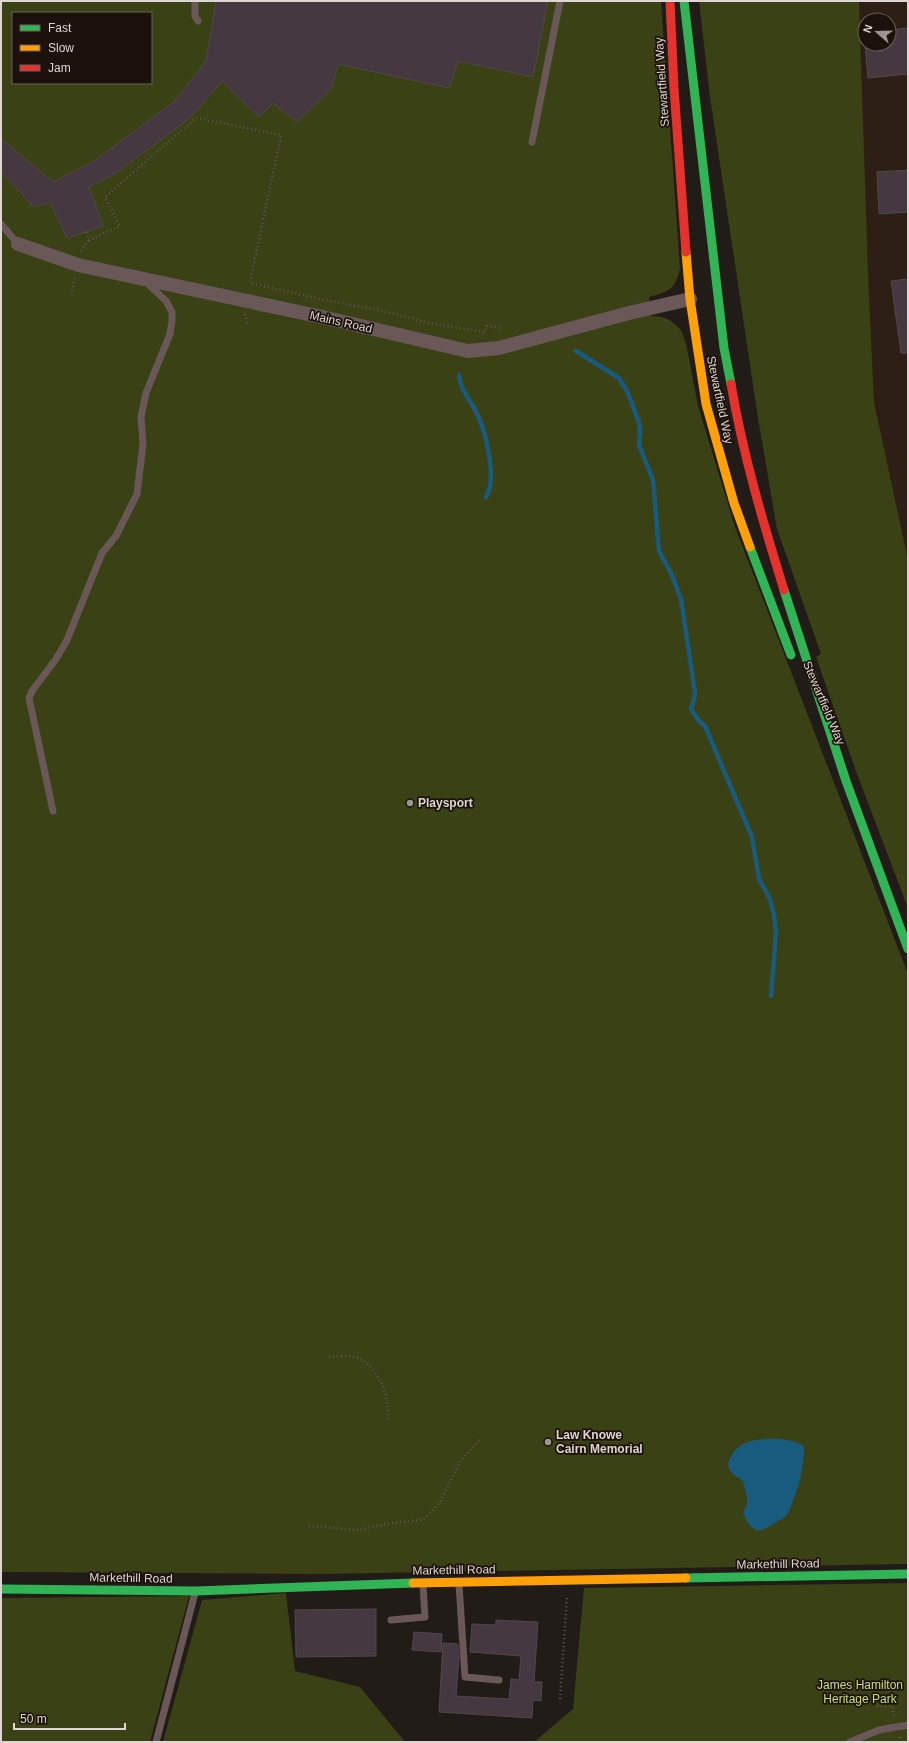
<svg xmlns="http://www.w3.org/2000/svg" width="909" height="1743" font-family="Arial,sans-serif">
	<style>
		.built { fill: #2d1f15; fill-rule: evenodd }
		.green { fill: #3a4115; fill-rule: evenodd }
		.water { fill: #185b7f }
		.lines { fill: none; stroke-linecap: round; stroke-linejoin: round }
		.stream { stroke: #185b7f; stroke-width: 4.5 }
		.building { fill: #463840; stroke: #4e4948 }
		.path { stroke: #615654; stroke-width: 2.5; stroke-dasharray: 1 3; stroke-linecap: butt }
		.lane { stroke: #6a5859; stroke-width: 7 }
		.street { stroke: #6a5859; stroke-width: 14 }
		.fast { stroke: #30b455; stroke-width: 9 }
		.slow { stroke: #ff9f0a; stroke-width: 9 }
		.jam { stroke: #e5322d; stroke-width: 9 }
		.poi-dot { fill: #9c9591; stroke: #1c110b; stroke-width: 1.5 }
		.labels { text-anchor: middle; stroke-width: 3.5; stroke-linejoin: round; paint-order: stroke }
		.street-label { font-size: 12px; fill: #ded6d2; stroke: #1c110b }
		.poi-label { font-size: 12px; font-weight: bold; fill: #ded6d2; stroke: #1c110b; text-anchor: start }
		.park-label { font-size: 12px; fill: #c8e068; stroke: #1c110b }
	</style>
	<rect width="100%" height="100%" fill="#221c18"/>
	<path class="built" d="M 859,1 L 908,1 L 908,560 L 874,402 L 868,272 ZM 865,20 L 889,20 L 889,44 L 865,44 Z"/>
	<path class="green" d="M 1,1 L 661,1 L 680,268 C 675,290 670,291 649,297 L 651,316 L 662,317 L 671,321 L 681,330 L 686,343 L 698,406 L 735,527 L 908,974 L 908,1564 L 320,1574 L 1,1572 ZM 13,13 L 151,13 L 151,83 L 13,83 Z
		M 699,1 L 859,1 L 868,272 L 874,402 L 908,560 L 908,908 L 857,774 L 816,657 L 821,654 L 777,529 L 758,418 L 710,97 Z
		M 908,1583 L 908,1742 L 534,1742 L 573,1709 L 584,1588 Z
		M 286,1593 L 295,1671 L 360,1687 L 405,1742 L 163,1742 L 202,1600 Z
		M 189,1596 L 150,1742 L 1,1742 L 1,1598 Z"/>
	<path class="water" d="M 779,1439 L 793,1441 L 804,1446 C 804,1466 800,1484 792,1503 C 791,1506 790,1511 787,1514 C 785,1518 778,1520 775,1523 C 757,1535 751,1532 743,1513 L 747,1505 L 747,1498 L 743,1481 C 734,1475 724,1470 730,1458 C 740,1438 759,1439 779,1439 Z"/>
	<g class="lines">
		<path class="stream" d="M 576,351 L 619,378 L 628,393 L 639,423 L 640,429 L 639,445 L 653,480 L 659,551 L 671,573 L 681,599 L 695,693 C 695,699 692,703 691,709 L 699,721 L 705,726 L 752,837 L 759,879 L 770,899 L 774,915 L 776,931 L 771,996
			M 459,375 C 460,389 467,395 474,408 C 485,427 498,477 486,497"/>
	</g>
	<path class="building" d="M 216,1 L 548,1 L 533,77 L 458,61 L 449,88 L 338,64 L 332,88 L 297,122 L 273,103 L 259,117 L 222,81 L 190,118 L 116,173 L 89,187 L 103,226 L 67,238 L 50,202 L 34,207 L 1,172 L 1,139 L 53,182 L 94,161 L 175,101 L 206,61 Z
		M 908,28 L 908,74 L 868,78 L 865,44 L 889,44 L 889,30 Z
		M 908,170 L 908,212 L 879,214 L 877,172 Z
		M 908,279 L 908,353 L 901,353 L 891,281 Z
		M 376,1609 L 376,1656 L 296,1657 L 295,1610 Z
		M 496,1620 L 538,1622 L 534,1682 L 542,1682 L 541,1701 L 533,1700 L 532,1718 L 439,1712 L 443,1643 L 458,1644 L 459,1657 L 456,1696 L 509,1699 L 511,1679 L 519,1680 L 521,1656 L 470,1652 L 472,1624 L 496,1625 Z
		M 414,1632 L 442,1634 L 441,1652 L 412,1650 Z"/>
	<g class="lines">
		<path class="path" d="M 86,232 L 89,240 L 120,226 L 105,197 L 196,118 L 281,135 L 250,283 L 324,300 L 379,310 L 429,323 L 485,332 L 487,326 L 500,328
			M 81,251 L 89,240
			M 72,291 L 75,278
			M 245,314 L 248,325
			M 329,1357 C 337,1357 346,1355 354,1357 C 361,1358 367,1363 372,1369 C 386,1386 387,1398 388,1420
			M 309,1526 L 358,1530 L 391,1523 L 420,1520 L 425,1518 L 440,1502 L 460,1462 L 480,1439
			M 560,1699 L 567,1597
			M 877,1706 L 892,1706 L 894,1716
			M 900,1737 L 902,1742"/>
		<path class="lane" d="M 195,1 L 195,16 L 198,21
			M 532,142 L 560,1
			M 1,224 L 18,244
			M 53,811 L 29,698 L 32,691 L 56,659 L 67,640 L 102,553 L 116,536 L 137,494 L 143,444 L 141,417 L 146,393 L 170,334 L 172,321 L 172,312 L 166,301 L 146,282
			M 459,1584 L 465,1677 L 499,1680
			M 391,1620 L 425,1617 L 423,1585
			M 156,1742 L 195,1593
			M 850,1742 L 879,1730 L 908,1725"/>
		<path class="street" d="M 18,244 L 78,265 L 322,317 L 468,351 L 499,348 L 629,313 L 690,299"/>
		<path class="fast" d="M 684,1 L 724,348 L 731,384
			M 750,547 L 791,655
			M 784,590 L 846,781 L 908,949
			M 686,1578 L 908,1574
			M 1,1589 L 196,1591 L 413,1583"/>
		<path class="slow" d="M 686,252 L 690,299 L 706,404 L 734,503 L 750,547
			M 413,1583 L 686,1578"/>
		<path class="jam" d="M 670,1 L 674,88 L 686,252
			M 731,384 C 743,455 763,522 784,590"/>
	</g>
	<g class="poi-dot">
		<circle cx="410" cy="803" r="4"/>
		<circle cx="548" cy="1442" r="4"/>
	</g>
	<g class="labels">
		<g class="street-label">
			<text transform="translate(662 82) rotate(-94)" y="4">Stewartfield Way</text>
			<text transform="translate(341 322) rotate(13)" y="4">Mains Road</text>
			<text transform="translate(720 400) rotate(78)" y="4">Stewartfield Way</text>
			<text transform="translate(824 703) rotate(67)" y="4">Stewartfield Way</text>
			<text transform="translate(778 1564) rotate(-1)" y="4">Markethill Road</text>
			<text transform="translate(454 1570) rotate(-1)" y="4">Markethill Road</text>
			<text transform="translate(131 1578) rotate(1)" y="4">Markethill Road</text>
		</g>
		<g class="poi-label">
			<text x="418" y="807">Playsport</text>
			<text x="556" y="1439">Law Knowe<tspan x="556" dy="14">Cairn Memorial</tspan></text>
		</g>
		<g class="park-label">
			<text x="860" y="1689">James Hamilton<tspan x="860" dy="14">Heritage Park</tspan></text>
		</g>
	</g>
	<rect width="909" height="1743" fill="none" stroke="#ded6d2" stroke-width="4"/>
	<rect x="12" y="12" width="140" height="72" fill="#1c110b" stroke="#6a605b"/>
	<rect x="20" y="25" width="20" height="6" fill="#30b455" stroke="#6a605b"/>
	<text x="48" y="32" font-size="12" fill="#ded6d2">Fast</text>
	<rect x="20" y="45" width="20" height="6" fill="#ff9f0a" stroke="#6a605b"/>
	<text x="48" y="52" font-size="12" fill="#ded6d2">Slow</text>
	<rect x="20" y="65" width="20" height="6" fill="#e5322d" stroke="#6a605b"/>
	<text x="48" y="72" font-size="12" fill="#ded6d2">Jam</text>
	<g transform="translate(877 32) rotate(290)"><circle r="19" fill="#1c110b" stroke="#6a605b"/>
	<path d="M0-3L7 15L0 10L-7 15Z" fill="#9c9591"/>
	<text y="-6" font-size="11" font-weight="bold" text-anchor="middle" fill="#ded6d2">N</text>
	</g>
	<path d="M14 1723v6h111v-6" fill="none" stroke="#ded6d2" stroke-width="2"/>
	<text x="20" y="1723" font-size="12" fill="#ded6d2" stroke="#1c110b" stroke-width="3" paint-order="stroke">50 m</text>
</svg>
